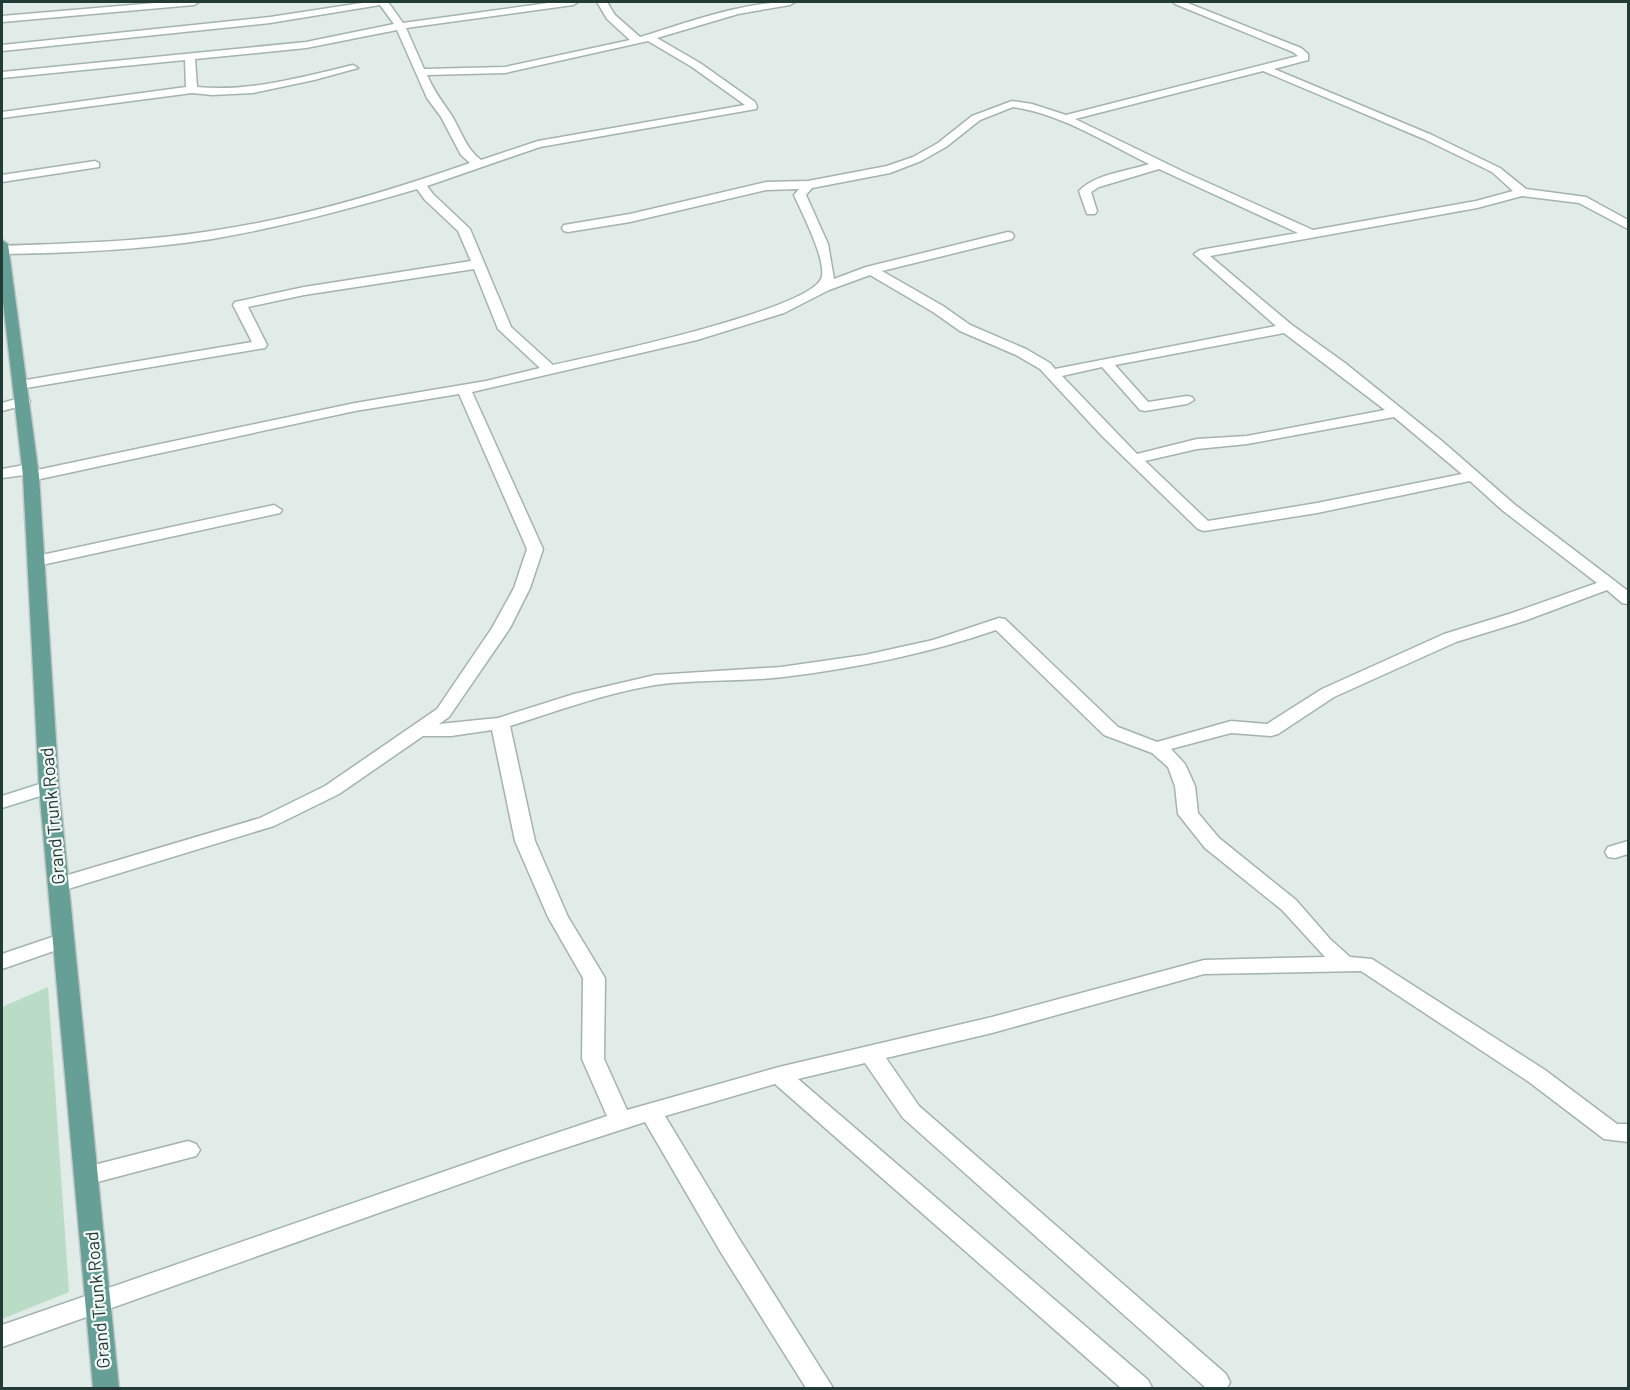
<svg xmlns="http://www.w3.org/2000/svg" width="1630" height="1390" font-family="Barlow,sans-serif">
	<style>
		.green { fill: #badcc6 }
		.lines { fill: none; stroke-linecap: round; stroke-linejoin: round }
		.street-casing { stroke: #a4b3ae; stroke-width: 3 }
		.secondary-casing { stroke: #a0b6b0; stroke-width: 3 }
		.primary-casing { stroke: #c1c8c7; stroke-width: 3 }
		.street { fill: #fff; fill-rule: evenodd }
		.secondary { fill: #fff; fill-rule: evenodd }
		.primary { fill: #669f95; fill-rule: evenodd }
		.labels { text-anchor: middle; stroke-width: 4.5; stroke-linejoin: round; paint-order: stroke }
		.street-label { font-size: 18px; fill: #223b36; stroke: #f1f8f5 }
	</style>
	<rect width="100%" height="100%" fill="#e1ebe7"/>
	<path class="green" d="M 48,987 L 69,1292 L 2,1319 L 2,1007 Z"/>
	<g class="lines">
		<g class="street-casing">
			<path id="street" d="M 167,2 L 199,2 L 194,5 L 2,22 L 2,16 Z
				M 368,2 L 388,2 L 403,23 L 555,2 L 578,2 L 573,5 L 406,28 L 424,69 L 505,67 L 630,40 L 607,19 L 597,2 L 607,2 L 615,15 L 640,37 C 686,23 747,0 795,2 L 790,5 L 738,14 L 657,38 L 700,63 L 755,102 L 757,107 L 756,109 L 540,147 L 427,186 L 433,194 L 470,229 L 511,327 L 553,365 C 590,357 818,309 822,276 C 825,257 802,213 794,195 L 799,189 L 766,190 L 630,222 L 568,232 L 564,231 L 562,228 L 564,225 L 630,214 L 766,182 L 808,181 L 887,166 L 913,157 L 938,143 L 972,116 L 1012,101 L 1032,104 L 1066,115 L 1298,56 L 1293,52 L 1175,4 L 1173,2 L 1185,2 L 1301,48 L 1308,54 L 1308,60 L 1274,69 L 1432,135 L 1500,168 L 1526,189 L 1586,197 L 1628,220 L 1628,229 L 1579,203 L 1522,196 L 1477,208 L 1210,256 L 1292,325 L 1345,363 L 1443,442 L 1514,504 L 1628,591 L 1628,604 L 1622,603 L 1607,590 L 1524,621 L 1456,642 L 1334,697 L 1278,734 L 1271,736 L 1231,733 L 1171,749 L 1185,764 L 1195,786 L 1198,813 L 1219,838 L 1296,900 L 1330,939 L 1350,957 L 1372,959 L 1545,1070 L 1617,1124 L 1628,1124 L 1628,1142 L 1604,1139 L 1529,1082 L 1361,971 L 1204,974 L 992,1033 L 886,1058 L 919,1106 L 1226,1374 L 1230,1382 L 1227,1388 L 1206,1388 L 903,1118 L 865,1063 L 798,1079 L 1148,1380 L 1152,1388 L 1121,1388 L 775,1084 L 665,1116 L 738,1237 L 833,1388 L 806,1388 L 720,1251 L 645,1122 L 522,1162 L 2,1347 L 2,1325 L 506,1150 L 607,1116 L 582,1059 L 583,978 L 548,917 L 515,841 L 492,730 L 451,736 L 423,736 L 339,794 L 274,826 L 58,892 L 51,890 L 48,885 L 51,880 L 260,818 L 325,786 L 437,709 L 492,628 L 514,588 L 527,549 L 459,394 L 355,411 L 31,481 L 26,479 L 24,475 L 2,478 L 2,469 L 30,464 L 35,466 L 37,470 L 355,403 L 486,381 L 540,368 L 498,329 L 474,269 L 304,295 L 248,307 L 267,345 L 265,348 L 20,389 L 13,385 L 20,381 L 252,342 L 233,305 L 235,302 L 304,287 L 471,261 L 458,231 L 425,200 L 417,189 C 349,209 282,227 212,239 C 143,250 71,253 2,254 L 2,246 C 72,243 142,242 211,231 C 300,218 386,192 470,163 L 461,155 L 441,117 L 427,98 L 397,30 L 306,48 L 195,59 L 197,87 C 250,92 302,77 353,65 L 358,68 L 314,80 L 253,93 L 212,95 L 192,93 L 2,118 L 2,112 L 186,87 L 185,60 L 2,78 L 2,72 L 306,42 L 394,24 L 380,5 L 270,23 L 2,51 L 2,45 L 270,17 ZM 648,41 L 692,67 L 745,105 L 538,141 L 481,160 C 466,149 461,131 452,116 C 442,101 435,93 427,75 L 505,73 ZM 1263,71 L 1424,139 L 1492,172 L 1513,191 L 1476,201 L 1313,230 L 1184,172 L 1075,119 ZM 1013,107 C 1062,114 1106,143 1149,164 C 1128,171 1095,174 1079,191 L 1087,214 L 1095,214 L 1097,211 L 1091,192 L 1099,187 L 1159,169 L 1298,233 L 1200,250 L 1194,254 L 1276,326 L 1055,369 L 1050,363 L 1026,349 L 970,325 L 943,306 L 882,271 L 1012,239 L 1014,236 L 1012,233 L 1008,232 L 866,267 L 834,279 L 828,244 L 806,195 L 812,188 L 890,173 L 921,161 L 946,147 L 980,120 ZM 870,275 L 933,312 L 960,331 L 1016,355 L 1040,369 L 1102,436 L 1198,529 L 1204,531 L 1317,513 L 1470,481 L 1502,510 L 1597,583 L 1512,613 L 1444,634 L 1322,689 L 1267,724 L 1231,721 L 1157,742 L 1118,727 L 1005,619 L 999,618 L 933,640 L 865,655 L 781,667 L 655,675 L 574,694 L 498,718 L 439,724 L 449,717 L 510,628 L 530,588 L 543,549 L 472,392 L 697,340 L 784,313 L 829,290 ZM 1284,333 L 1385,410 L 1247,436 L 1197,439 L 1137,454 L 1062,376 L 1102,367 L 1140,410 L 1145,411 L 1187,404 L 1194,400 L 1192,397 L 1187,396 L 1148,402 L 1115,365 ZM 1394,417 L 1462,474 L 1317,503 L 1208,521 L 1145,461 L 1197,449 L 1247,444 ZM 996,630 L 1104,735 L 1152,753 L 1168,767 L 1175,786 L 1178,814 L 1205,848 L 1282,910 L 1325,957 L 1204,960 L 992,1017 L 779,1067 L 627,1110 L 604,1059 L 605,978 L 568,917 L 535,841 L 510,726 C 557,711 606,693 655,685 C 697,679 740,682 783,677 C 856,668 927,654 996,630 Z
				M 95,161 L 99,163 L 99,167 L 2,182 L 2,175 Z
				M 23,397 L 28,398 L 30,401 L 28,404 L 2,411 L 2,403 Z
				M 274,505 L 282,510 L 280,513 L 37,566 L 29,561 L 37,556 Z
				M 1628,841 L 1628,854 L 1615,858 L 1608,857 L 1605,852 L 1608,847 Z
				M 64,933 L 71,935 L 74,940 L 71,945 L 2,969 L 2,954 Z
				M 188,1141 L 196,1144 L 200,1150 L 196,1156 L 86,1185 L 78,1183 L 74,1176 L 78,1169 L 86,1167 Z"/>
		</g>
		<g class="secondary-casing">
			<path id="secondary" d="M 49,781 L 56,783 L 59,787 L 56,791 L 2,808 L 2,796 Z"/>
		</g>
		<g class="primary-casing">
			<path id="primary" d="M 2,240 L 8,244 L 39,476 L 59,787 L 119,1388 L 93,1388 L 39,787 L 23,476 L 2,293 Z"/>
		</g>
		<use href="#street" class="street"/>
		<use href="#secondary" class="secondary"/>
		<use href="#primary" class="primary"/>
	</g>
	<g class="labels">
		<g class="street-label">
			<text transform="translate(53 816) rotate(-95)" y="6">Grand Trunk Road</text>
			<text transform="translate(98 1300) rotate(-95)" y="6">Grand Trunk Road</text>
		</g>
	</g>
	<rect width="1630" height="1390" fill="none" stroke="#223b36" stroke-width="6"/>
</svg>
